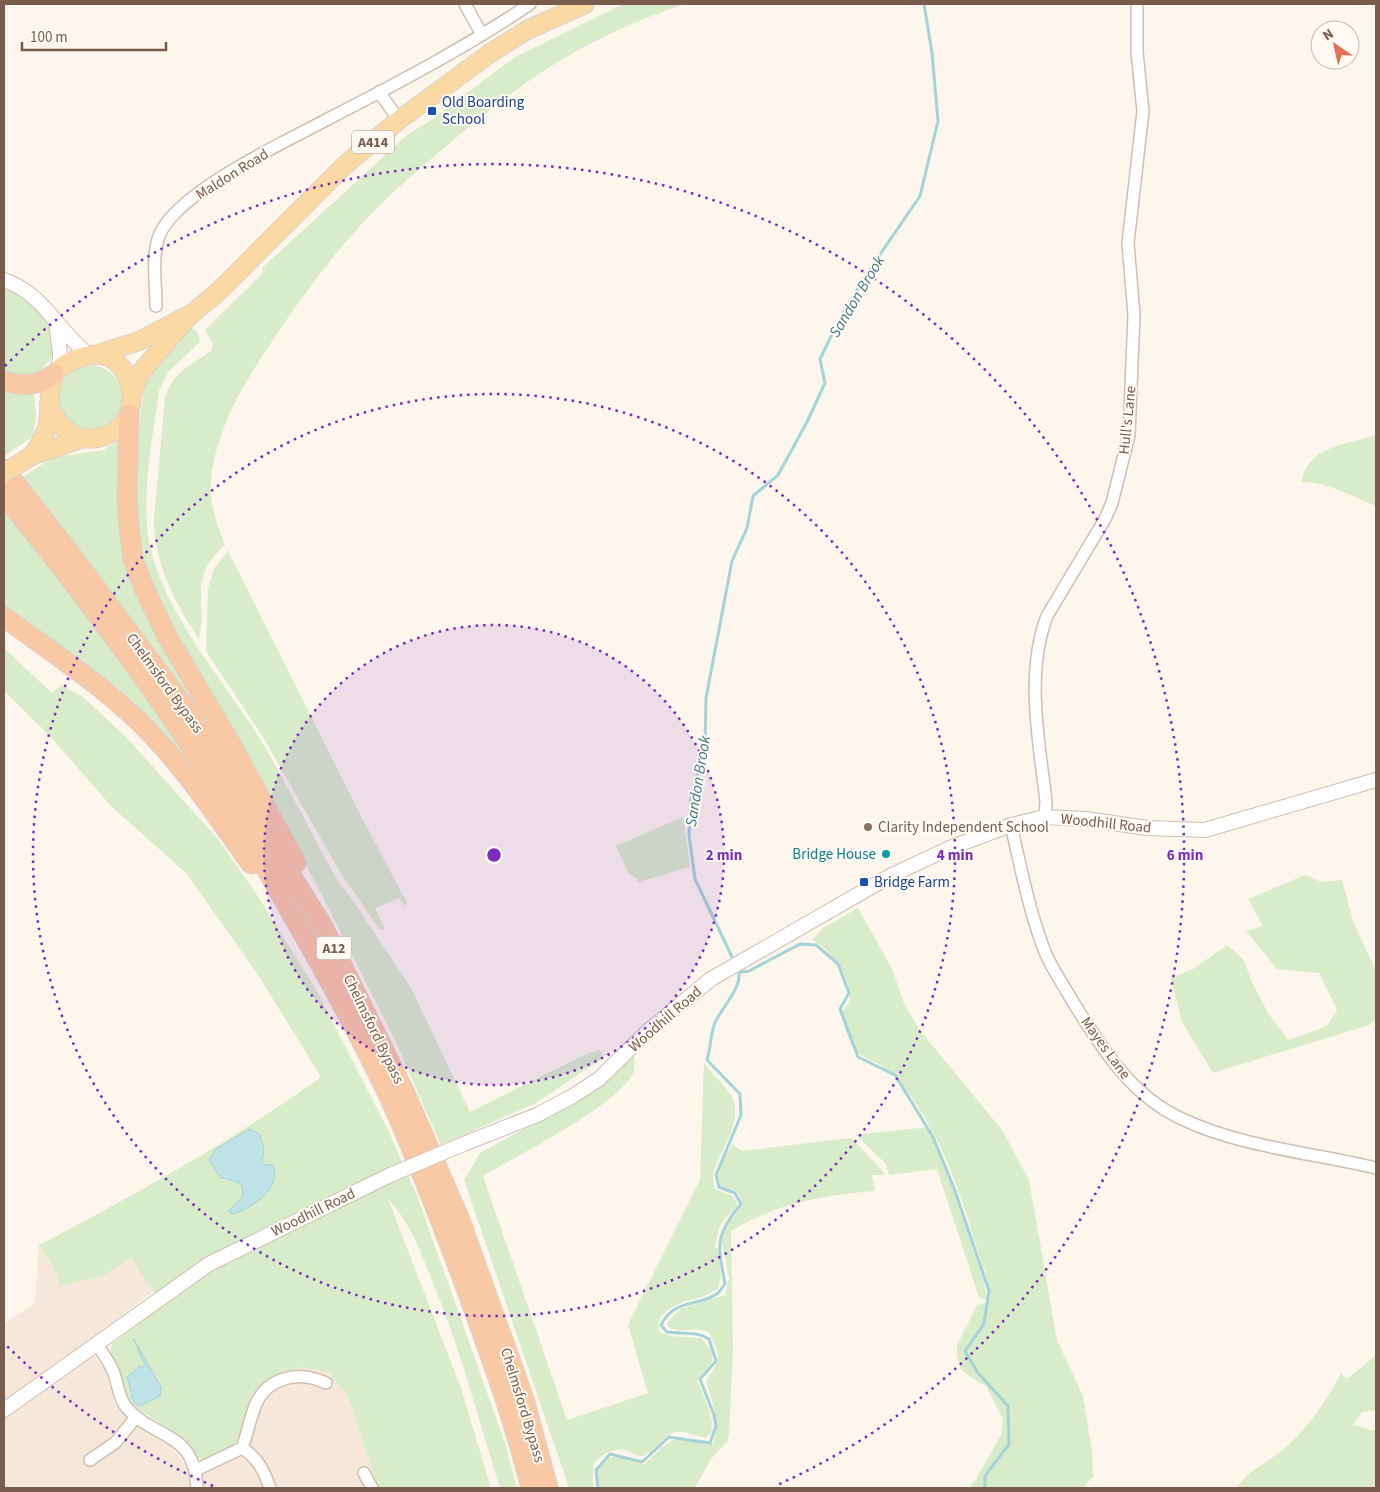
<svg xmlns="http://www.w3.org/2000/svg" width="1380" height="1492" font-family="'Source Sans 3',sans-serif">
	<style>
		.residential { fill: #f5e8da }
		.green { fill: #d8ecc9; fill-rule: evenodd }
		.water { fill: #bfe3e8; stroke: #a5d3da }
		.lines { fill: none; stroke-linecap: round; stroke-linejoin: round }
		.stream { stroke: #a5d3da; stroke-width: 3 }
		.minor-casing { stroke: #d1beb0; stroke-width: 14 }
		.tertiary-casing { stroke: #d1beb0; stroke-width: 16 }
		.primary-casing { stroke: #dad1cd; stroke-width: 20 }
		.trunk-casing { stroke: #dad1cd; stroke-width: 21 }
		.minor { stroke: #fff; stroke-width: 11 }
		.tertiary { stroke: #fff; stroke-width: 14 }
		.primary { stroke: #fbd9a5; stroke-width: 18 }
		.trunk { stroke: #f9c8a4; stroke-width: 19 }
		.tertiary-bridge-casing { stroke: #d1beb0; stroke-width: 16; stroke-linecap: butt }
		.primary-bridge-casing { stroke: #dad1cd; stroke-width: 20; stroke-linecap: butt }
		.tertiary-bridge { stroke: #fff; stroke-width: 14 }
		.primary-bridge { stroke: #fbd9a5; stroke-width: 18 }
		.ring { fill: none; stroke: #7b2cbf; stroke-width: 2.5; stroke-dasharray: 2.5 5 }
		.transit-dot { fill: #1a4fb4; stroke: #fffaf3; stroke-width: 2 }
		.education-dot { fill: #8d6e63; stroke: #fffaf3; stroke-width: 2 }
		.culture-dot { fill: #0f9aa8; stroke: #fffaf3; stroke-width: 2 }
		.labels { text-anchor: middle; stroke-width: 4; stroke-linejoin: round; paint-order: stroke }
		.shield { fill: #fffaf3; stroke: #a28b7f; stroke-width: 1 }
		.shield-label { font-size: 14px; font-weight: bold; fill: #7a5c4d }
		.transit-label { font-size: 15px; fill: #164399; stroke: #fffaf3; text-anchor: start }
		.street-label { font-size: 15px; fill: #7a5c4d; stroke: #fffaf3 }
		.education-label { font-size: 15px; fill: #785e54; stroke: #fffaf3; text-anchor: start }
		.culture-label { font-size: 15px; fill: #0d838f; stroke: #fffaf3; text-anchor: end }
		.water-label { font-size: 16px; font-style: italic; fill: #437c86; stroke: #fffaf3 }
		.centre { fill: #7b2cbf; stroke: #fffaf3; stroke-width: 2.5 }
		.ring-label { font-size: 15px; text-anchor: middle; font-weight: bold; fill: #7b2cbf; stroke: #fffaf3; stroke-width: 4; stroke-linejoin: round; paint-order: stroke }
	</style>
	<rect width="100%" height="100%" fill="#fdf6ec"/>
	<path class="residential" d="M 39,1245 L 54,1269 L 60,1286 L 101,1277 L 131,1258 L 154,1291 L 127,1311 L 87,1347 L 105,1370 L 114,1402 L 119,1410 L 143,1430 L 170,1444 L 192,1476 L 239,1442 L 251,1400 L 269,1381 L 301,1367 L 328,1372 L 348,1396 L 378,1488 L 4,1488 L 4,1324 L 35,1303 Z"/>
	<path class="green" d="M 624,4 L 685,4 C 643,18 601,36 563,59 C 525,81 492,108 458,136 C 428,162 397,187 370,215 C 332,255 299,300 269,346 C 242,386 215,432 211,482 C 209,504 217,524 225,545 C 187,578 208,601 199,639 C 174,601 154,564 154,518 L 165,398 C 174,370 189,367 212,350 L 213,344 L 205,330 L 263,273 L 262,268 L 407,135 L 431,120 L 515,57 Z
		M 4,285 C 32,297 56,321 53,354 C 43,376 25,380 4,372 Z
		M 189,327 C 197,330 199,333 200,342 L 168,372 L 159,391 C 153,432 141,501 149,541 C 162,609 218,674 255,731 C 285,779 310,831 337,880 L 350,896 L 411,988 L 470,1112 L 580,1057 L 598,1050 L 602,1052 L 602,1059 L 534,1104 L 441,1145 L 394,1038 L 329,909 L 267,792 L 172,632 L 142,562 L 135,531 L 134,459 L 145,381 L 159,357 Z
		M58 397a32 32 0 1 1 64 0a32 32 0 1 1-64 0Z
		M 4,387 L 34,393 L 36,419 L 33,436 L 5,456 Z
		M 1376,435 L 1376,506 C 1353,497 1326,481 1301,482 C 1308,446 1347,444 1376,435 Z
		M 121,438 L 119,515 L 235,764 L 230,766 L 22,477 L 49,460 L 61,456 L 104,450 Z
		M 4,507 L 83,607 L 200,776 L 196,779 L 4,610 Z
		M 228,551 L 360,814 L 407,903 L 405,906 L 399,898 L 375,908 L 385,929 L 380,930 L 340,872 L 263,737 L 206,651 L 208,588 L 214,569 Z
		M 4,648 L 52,693 L 61,685 L 83,697 L 126,737 L 218,839 L 257,895 L 314,986 L 389,1132 L 417,1196 L 505,1443 L 517,1488 L 500,1488 C 478,1418 460,1347 431,1278 C 420,1250 409,1221 388,1199 L 461,1388 L 491,1488 L 378,1488 L 348,1396 L 328,1372 L 301,1367 L 269,1381 L 251,1396 L 247,1421 L 239,1442 L 205,1459 L 196,1458 L 179,1435 L 130,1404 L 110,1349 L 113,1343 L 163,1305 L 131,1258 L 101,1277 L 60,1286 L 54,1269 L 39,1245 C 136,1194 232,1141 321,1077 L 260,978 L 187,874 L 111,806 L 48,734 L 4,691 ZM 263,1142 L 262,1161 L 265,1165 L 272,1165 C 263,1201 265,1197 234,1214 L 228,1210 L 243,1196 L 242,1186 L 235,1181 L 223,1180 L 211,1165 Z
		M 683,817 L 690,867 L 638,882 L 637,878 L 629,874 L 616,846 Z
		M 1305,875 L 1321,882 L 1342,880 L 1353,921 L 1376,971 L 1376,1019 L 1369,1025 L 1213,1073 L 1182,1022 L 1171,978 L 1193,969 L 1227,945 L 1244,960 L 1251,980 L 1268,1013 L 1288,1040 L 1327,1026 L 1337,1010 L 1319,973 L 1277,969 L 1246,931 L 1263,926 L 1248,899 Z
		M 858,908 L 892,969 L 905,1006 L 919,1029 L 1002,1130 L 1029,1180 L 1057,1340 L 1083,1396 L 1092,1452 L 1093,1476 L 1083,1488 L 968,1488 L 974,1482 L 1001,1435 L 1003,1419 L 986,1386 L 970,1377 L 960,1368 L 957,1355 L 957,1345 L 977,1305 L 989,1302 L 990,1290 L 985,1273 L 987,1272 L 984,1270 C 963,1204 947,1143 904,1087 C 898,1079 891,1071 882,1066 C 872,1060 861,1058 854,1048 C 849,1040 841,1021 843,1011 C 845,1006 850,1004 850,998 C 850,975 831,950 812,940 L 823,928 Z
		M 634,1053 C 634,1060 636,1069 632,1075 C 613,1108 518,1155 483,1176 L 567,1420 L 648,1393 L 628,1325 L 700,1180 L 704,1062 C 712,1077 730,1087 734,1103 C 742,1133 704,1166 715,1189 C 726,1195 736,1192 737,1207 C 720,1222 719,1226 715,1247 L 718,1249 L 721,1276 L 718,1289 C 713,1291 709,1294 704,1296 C 686,1302 654,1307 659,1332 L 670,1336 L 701,1338 L 712,1352 L 712,1362 L 697,1380 L 709,1409 L 712,1421 L 711,1434 L 705,1438 C 662,1424 675,1435 644,1456 C 637,1457 631,1452 625,1450 C 614,1447 599,1456 593,1464 L 593,1488 L 569,1488 L 464,1180 L 480,1153 L 557,1111 Z
		M 928,1127 L 946,1167 L 981,1272 L 979,1273 L 982,1274 L 987,1300 L 979,1297 L 937,1169 L 889,1175 L 886,1164 L 856,1135 Z
		M 851,1138 L 883,1171 L 884,1175 L 872,1175 L 875,1191 C 823,1195 777,1203 731,1231 L 733,1349 L 729,1435 L 728,1440 L 711,1459 L 695,1488 L 599,1488 L 597,1469 C 608,1446 629,1464 645,1464 L 662,1447 L 677,1438 L 713,1443 C 720,1420 713,1404 706,1381 C 720,1361 722,1355 708,1332 C 694,1326 681,1334 668,1327 L 667,1323 L 680,1309 L 725,1295 L 729,1278 L 722,1242 L 723,1231 L 743,1204 L 738,1192 C 733,1189 726,1189 722,1186 C 710,1177 727,1154 732,1144 L 742,1151 Z
		M 1376,1355 L 1376,1410 L 1362,1412 L 1353,1425 L 1376,1431 L 1376,1488 L 1236,1488 C 1249,1470 1269,1462 1286,1447 C 1309,1426 1328,1400 1341,1373 L 1347,1379 Z"/>
	<path class="water" d="M 250,1129 L 260,1135 L 264,1149 L 262,1161 L 265,1165 L 273,1165 C 283,1188 249,1211 231,1214 L 228,1211 L 243,1196 L 242,1186 L 235,1181 L 221,1178 L 209,1160 L 216,1149 Z
		M 133,1338 L 161,1387 L 160,1396 L 140,1406 L 134,1403 L 127,1377 L 140,1366 L 144,1367 L 145,1365 Z"/>
	<g class="lines">
		<path class="stream" d="M 734,961 L 695,879 L 689,835 L 691,799 L 705,745 L 706,698 L 732,561 L 747,528 L 753,496 L 778,475 L 807,422 L 825,383 L 820,359 L 840,318 L 868,272 L 920,196 L 938,121 L 932,53 L 924,4
			M 740,972 L 749,971 L 800,944 L 816,945 L 838,964 L 849,993 L 840,1009 L 858,1057 L 895,1075 L 933,1137 L 954,1188 L 989,1291 L 984,1324 L 965,1351 L 978,1373 L 1008,1406 L 1009,1444 L 985,1476 L 985,1488
			M 598,1488 L 596,1470 L 610,1454 L 642,1462 L 669,1437 L 710,1443 L 716,1426 L 714,1415 L 700,1379 L 716,1361 L 709,1339 C 697,1331 682,1334 667,1332 L 661,1325 C 675,1297 701,1307 718,1293 C 720,1291 723,1286 725,1284 C 718,1245 714,1236 741,1204 L 735,1193 L 719,1187 L 716,1175 L 741,1115 L 740,1094 L 707,1060 C 710,1049 711,1036 714,1025 C 719,1010 745,986 738,969"/>
		<g class="minor-casing">
			<path id="minor" d="M 465,4 L 482,35
				M 379,92 L 399,120
				M 156,306 C 156,282 150,248 163,228 C 190,186 281,144 326,120 C 396,84 465,48 530,4
				M 1045,817 L 1046,801 C 1039,741 1025,674 1047,616 L 1105,519 L 1112,503 L 1129,435 L 1134,315 L 1128,243 L 1143,111 L 1137,52 L 1137,4
				M 1011,825 C 1021,868 1029,911 1045,952 C 1052,969 1064,986 1073,1002 C 1101,1047 1131,1096 1182,1119 C 1241,1147 1313,1153 1376,1168
				M 97,1345 C 103,1353 109,1362 113,1371 C 118,1383 118,1397 126,1407 C 154,1440 195,1430 197,1488
				M 242,1448 C 253,1421 250,1392 281,1380 C 297,1374 310,1376 326,1383
				M 90,1460 L 116,1442 L 136,1417
				M 196,1470 L 242,1448 C 258,1458 264,1471 270,1488
				M 364,1473 L 372,1488"/>
		</g>
		<g class="tertiary-casing">
			<path id="tertiary" d="M 4,280 C 45,294 56,330 89,355
				M 56,322 L 60,354 L 59,370
				M 466,1143 L 537,1115 L 573,1096 L 599,1079 L 648,1031 L 711,979 L 892,875 L 952,847 L 1011,825 L 1045,817 L 1086,819 L 1147,828 L 1205,830 L 1376,780
				M 4,1410 L 209,1264 L 388,1176"/>
		</g>
		<g class="primary-casing">
			<path id="primary" d="M 95,355 L 139,341 L 187,316
				M 133,392 L 140,373 L 189,316 L 218,292 L 346,164 L 399,120 L 489,54 L 527,30 L 585,4
				M 33,455 C 39,445 46,435 48,424 C 53,388 41,368 86,356 C 129,344 150,412 111,433 C 83,448 58,431 49,404
				M 33,455 L 84,438"/>
		</g>
		<g class="trunk-casing">
			<path id="trunk" d="M 4,381 C 24,387 37,386 54,374
				M 129,414 L 127,499 L 129,527 L 133,559 L 143,586 L 167,636 L 232,746 L 296,863
				M 4,469 L 69,552 L 187,710 L 321,923 L 405,1093 L 460,1220 L 524,1399 L 548,1488
				M 4,495 C 85,595 163,699 231,808 C 250,839 267,871 285,902 C 323,968 360,1034 392,1103 C 419,1164 443,1226 466,1288 C 490,1354 514,1420 531,1488
				M 4,617 C 54,654 110,690 153,736 C 190,775 220,821 251,864"/>
		</g>
		<use href="#minor" class="minor"/>
		<use href="#tertiary" class="tertiary"/>
		<use href="#primary" class="primary"/>
		<use href="#trunk" class="trunk"/>
		<g class="tertiary-bridge-casing">
			<path id="tertiary-bridge" d="M 388,1176 L 466,1143"/>
		</g>
		<g class="primary-bridge-casing">
			<path id="primary-bridge" d="M 4,473 L 33,455"/>
		</g>
		<use href="#tertiary-bridge" class="tertiary-bridge"/>
		<use href="#primary-bridge" class="primary-bridge"/>
	</g>
	<circle cx="494" cy="855" r="230" fill="#7b2cbf" fill-opacity=".12"/>
	<g class="ring">
		<circle cx="494" cy="855" r="230"/>
		<circle cx="494" cy="855" r="461"/>
		<path d="M213 1486A691 691 0 0 1 5 1344M5 366A691 691 0 1 1 775 1486"/>
	</g>
	<g class="transit-dot">
		<rect x="427" y="106" width="10" height="10" rx="2.5"/>
		<rect x="859" y="877" width="10" height="10" rx="2.5"/>
	</g>
	<circle class="education-dot" cx="868" cy="827" r="5"/>
	<circle class="culture-dot" cx="886" cy="854" r="5"/>
	<g class="labels">
		<g class="shield">
			<rect x="352" y="130.5" width="42" height="23" rx="4"/>
			<rect x="316.5" y="936.5" width="35" height="23" rx="4"/>
		</g>
		<g class="shield-label">
			<text x="373" y="147">A414</text>
			<text x="334" y="953">A12</text>
		</g>
		<g class="transit-label">
			<text x="442" y="107">Old Boarding<tspan x="442" dy="17">School</tspan></text>
			<text x="874" y="887">Bridge Farm</text>
		</g>
		<g class="street-label">
			<text transform="translate(232 174) rotate(-32)" y="5">Maldon Road</text>
			<text transform="translate(1127 420) rotate(-84)" y="5">Hull's Lane</text>
			<text transform="translate(165 683) rotate(54)" y="5">Chelmsford Bypass</text>
			<text transform="translate(1106 823) rotate(6)" y="5">Woodhill Road</text>
			<text transform="translate(665 1019) rotate(-41)" y="5">Woodhill Road</text>
			<text transform="translate(374 1029) rotate(64)" y="5">Chelmsford Bypass</text>
			<text transform="translate(1106 1048) rotate(54)" y="5">Mayes Lane</text>
			<text transform="translate(313 1212) rotate(-26)" y="5">Woodhill Road</text>
			<text transform="translate(523 1405) rotate(73)" y="5">Chelmsford Bypass</text>
		</g>
		<g class="education-label">
			<text x="878" y="832">Clarity Independent School</text>
		</g>
		<g class="culture-label">
			<text x="876" y="859">Bridge House</text>
		</g>
		<g class="water-label">
			<text transform="translate(856 296) rotate(-59)" y="6">Sandon Brook</text>
			<text transform="translate(697 781) rotate(-81)" y="6">Sandon Brook</text>
		</g>
	</g>
	<circle cx="494" cy="855" r="8" class="centre"/>
	<g class="ring-label">
		<text x="724" y="860">2 min</text>
		<text x="955" y="860">4 min</text>
		<text x="1185" y="860">6 min</text>
	</g>
	<rect width="1380" height="1492" fill="none" stroke="#7a5c4d" stroke-width="10"/>
	<g transform="translate(1335 45) rotate(326)"><circle r="24" fill="#fffaf3" stroke="#cabbb1"/>
	<path d="M0-4L9 19L0 12L-9 19Z" fill="#e76f51"/>
	<text y="-8" font-size="14" font-weight="bold" text-anchor="middle" fill="#7a5c4d">N</text>
	</g>
	<path d="M22 42v8h144v-8" fill="none" stroke="#7a5c4d" stroke-width="2.5"/>
	<text x="30" y="42" font-size="15" fill="#7a5c4d" stroke="#fffaf3" stroke-width="4" paint-order="stroke">100 m</text>
</svg>
